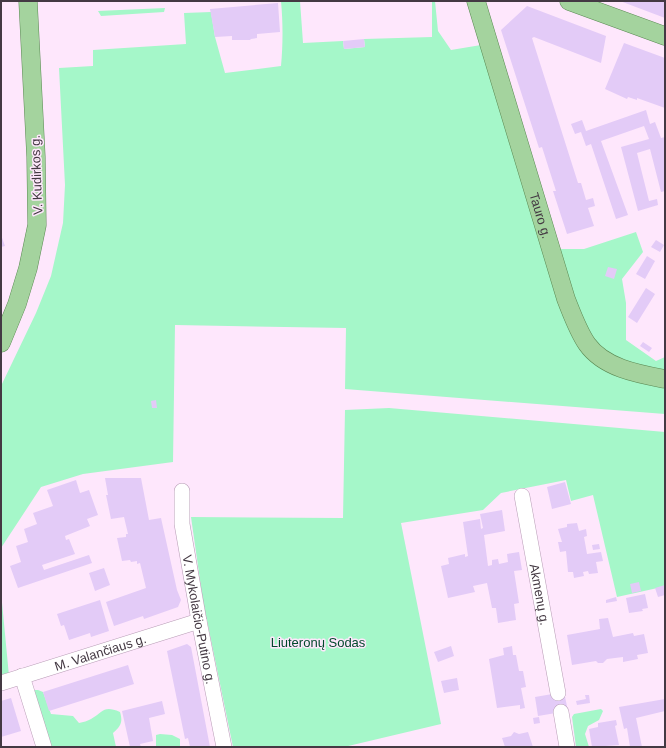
<svg xmlns="http://www.w3.org/2000/svg" width="666" height="748" font-family="Arial,sans-serif">
	<style>
		.green { fill: #a5f7c9 }
		.building { fill: #e3cbf7 }
		.lines { fill: none; stroke-linecap: round; stroke-linejoin: round }
		.minor-casing { stroke: #b89db6; stroke-width: 16 }
		.major-casing { stroke: #5b8a54; stroke-width: 19 }
		.minor { stroke: #fff; stroke-width: 15 }
		.major { stroke: #a4d39e; stroke-width: 18 }
		.labels { text-anchor: middle; stroke-width: 3; stroke-linejoin: round; paint-order: stroke }
		.street-label { font-size: 13px; fill: #443943; stroke: #fee7fc }
		.park-label { font-size: 13px; fill: #00492b; stroke: #fee7fc }
	</style>
	<rect width="100%" height="100%" fill="#fee7fc"/>
	<path class="green" d="M 281,1 L 300,1 L 303,43 L 343,41 L 344,49 L 365,47 L 364,39 L 432,37 L 432,1 L 435,1 L 438,31 L 451,50 L 481,45 L 560,249 L 584,249 L 636,232 L 643,252 L 622,279 L 626,303 L 626,340 L 656,361 L 665,357 L 665,414 L 345,389 L 346,328 L 175,325 L 173,462 L 83,474 L 41,487 L 1,548 L 1,386 L 36,313 L 51,276 L 63,223 L 65,185 L 59,68 L 93,66 L 93,50 L 186,44 L 184,13 L 211,12 L 215,37 L 225,73 L 281,66 C 283,44 283,23 281,1 Z
		M 165,8 L 164,12 L 101,16 L 98,11 Z
		M 389,408 L 665,432 L 665,599 L 662,587 L 617,597 L 593,495 L 571,501 L 566,480 L 501,493 L 483,510 L 401,523 L 441,724 L 344,747 L 233,747 L 203,601 L 191,517 L 343,518 L 345,410 Z
		M 1,592 L 9,676 L 1,678 Z
		M 33,690 L 38,690 L 43,692 L 51,714 L 73,716 L 79,723 C 83,722 88,721 91,719 C 104,712 103,705 120,712 C 123,722 121,726 113,733 L 116,747 L 47,747 Z
		M 601,709 L 603,711 L 599,720 L 588,726 L 585,734 L 589,747 L 576,747 L 572,717 L 574,714 Z
		M 160,734 L 172,735 L 180,739 L 180,747 L 156,747 L 156,735 Z"/>
	<path class="building" d="M 620,1 L 665,1 L 665,18 Z
		M 278,3 L 280,32 L 257,34 L 257,38 L 251,39 L 250,40 L 232,40 L 232,36 L 215,37 L 210,9 Z
		M 527,6 L 606,36 L 601,63 L 534,37 L 532,38 L 578,183 L 581,183 L 586,200 L 593,198 L 595,206 L 588,208 L 594,226 L 567,234 L 553,191 L 556,191 L 542,147 L 539,148 L 501,30 Z
		M 364,39 L 365,47 L 344,49 L 343,41 Z
		M 624,43 L 665,58 L 665,108 L 637,98 L 637,100 L 628,97 L 627,99 L 605,89 Z
		M 646,110 L 650,124 L 655,122 L 661,138 L 665,137 L 665,191 L 661,192 L 650,149 L 637,153 L 649,201 L 657,199 L 658,205 L 638,211 L 621,147 L 649,139 L 644,126 L 601,141 L 628,215 L 616,219 L 591,144 L 586,146 L 581,132 L 575,134 L 571,124 L 582,120 L 586,131 Z
		M 1,235 L 5,246 L 1,247 Z
		M 656,240 L 664,245 L 660,252 L 651,247 Z
		M 647,256 L 655,261 L 645,279 L 636,274 Z
		M 608,267 L 617,269 L 614,279 L 605,276 Z
		M 646,288 L 655,294 L 637,323 L 628,317 Z
		M 643,342 L 652,348 L 649,352 L 640,346 Z
		M 156,400 L 157,408 L 152,408 L 151,401 Z
		M 105,478 L 141,478 L 149,520 L 161,518 L 177,590 L 181,600 L 178,607 L 144,619 L 143,616 L 114,626 L 106,602 L 146,588 L 140,563 L 137,564 L 137,561 L 131,562 L 130,560 L 122,561 L 117,538 L 126,537 L 126,534 L 128,534 L 124,517 L 111,519 L 106,495 L 108,495 Z
		M 76,480 L 80,493 L 89,490 L 98,515 L 87,519 L 90,526 L 65,536 L 66,540 L 69,539 L 75,554 L 42,565 L 44,570 L 89,555 L 92,563 L 18,588 L 10,566 L 21,562 L 16,546 L 28,542 L 24,529 L 37,524 L 33,513 L 53,506 L 47,490 Z
		M 565,482 L 571,504 L 552,509 L 547,487 Z
		M 502,510 L 505,531 L 484,535 L 488,566 L 492,565 L 492,560 L 498,559 L 499,564 L 508,562 L 507,554 L 519,552 L 522,570 L 514,571 L 519,603 L 514,604 L 516,620 L 498,623 L 496,608 L 492,608 L 487,583 L 473,586 L 475,592 L 448,598 L 441,566 L 449,564 L 448,558 L 465,554 L 465,557 L 468,556 L 463,522 L 480,519 L 481,529 L 483,528 L 480,514 Z
		M 577,523 L 579,531 L 586,529 L 587,536 L 584,537 L 587,554 L 601,552 L 603,561 L 596,562 L 598,573 L 589,574 L 588,571 L 583,572 L 584,576 L 574,578 L 573,572 L 568,572 L 566,551 L 560,552 L 558,542 L 562,542 L 558,529 L 567,527 L 567,524 Z
		M 599,544 L 600,549 L 593,550 L 592,545 Z
		M 104,568 L 110,585 L 95,591 L 89,573 Z
		M 639,582 L 641,591 L 632,593 L 630,584 Z
		M 665,585 L 665,595 L 658,597 L 655,588 Z
		M 645,594 L 648,608 L 642,609 L 643,611 L 629,613 L 626,598 Z
		M 616,597 L 617,601 L 606,603 L 606,600 Z
		M 100,600 L 109,631 L 91,637 L 90,633 L 69,640 L 64,625 L 61,626 L 57,614 Z
		M 608,618 L 613,637 L 633,633 L 634,636 L 644,634 L 648,653 L 637,655 L 638,659 L 623,662 L 623,657 L 607,659 L 603,663 L 598,663 L 596,661 L 572,665 L 567,635 L 600,629 L 599,619 Z
		M 187,644 L 191,647 L 210,747 L 190,747 L 188,738 L 185,739 L 167,651 Z
		M 451,646 L 454,656 L 438,662 L 434,652 Z
		M 512,646 L 513,655 L 516,655 L 519,671 L 523,671 L 526,687 L 521,688 L 525,708 L 520,709 L 520,705 L 497,708 L 489,659 L 504,655 L 503,648 Z
		M 128,665 L 134,684 L 49,711 L 43,692 Z
		M 457,678 L 459,690 L 444,693 L 441,681 Z
		M 564,692 L 568,711 L 538,716 L 535,697 Z
		M 585,695 L 589,695 L 590,703 L 577,705 L 576,701 L 586,699 Z
		M 11,698 L 21,731 L 1,737 L 1,701 Z
		M 665,699 L 665,711 L 636,718 L 642,747 L 630,747 L 627,728 L 624,729 L 619,707 Z
		M 162,701 L 165,714 L 149,718 L 153,741 L 140,744 L 141,747 L 130,747 L 122,711 Z
		M 539,717 L 540,723 L 534,724 L 533,718 Z
		M 616,720 L 617,725 L 615,726 L 619,745 L 592,747 L 589,729 L 598,727 L 598,723 Z
		M 514,732 L 519,734 L 528,732 L 533,747 L 505,747 L 502,738 L 511,736 Z"/>
	<g class="lines">
		<g class="minor-casing">
			<g id="minor">
				<path id="s1" d="M 182,491 L 182,524 L 199,621 L 224,747"/>
				<path id="s2" d="M 522,496 L 558,693"/>
				<path d="M 22,676 L 44,747"/>
				<path id="s3" d="M 1,683 L 199,621"/>
				<path d="M 561,712 L 567,747"/>
			</g>
		</g>
		<g class="major-casing">
			<g id="major">
				<path id="s4" d="M 476,1 L 566,299 C 572,314 578,331 587,344 C 604,368 638,374 665,379"/>
				<path d="M 569,1 L 665,36"/>
				<path d="M 1,343 L 17,304 L 28,268 L 37,225 L 36,157 L 28,1"/>
			</g>
		</g>
		<use href="#minor" class="minor"/>
		<use href="#major" class="major"/>
	</g>
	<g class="labels">
		<g class="street-label">
			<text transform="translate(36 175) rotate(-92)" y="5">V. Kudirkos g.</text>
			<text dy="5" stroke="none"><textPath href="#s4" startOffset="224">Tauro g.</textPath></text>
			<text dy="5" stroke="none"><textPath href="#s2" startOffset="100">Akmenų g.</textPath></text>
			<text dy="5" stroke="none"><textPath href="#s1" startOffset="130">V. Mykolaičio-Putino g.</textPath></text>
			<text dy="5" stroke="none"><textPath href="#s3" startOffset="104">M. Valančiaus g.</textPath></text>
		</g>
		<g class="park-label">
			<text x="318" y="647">Liuteronų Sodas</text>
		</g>
	</g>
	<rect width="666" height="748" fill="none" stroke="#443943" stroke-width="4"/>
</svg>
